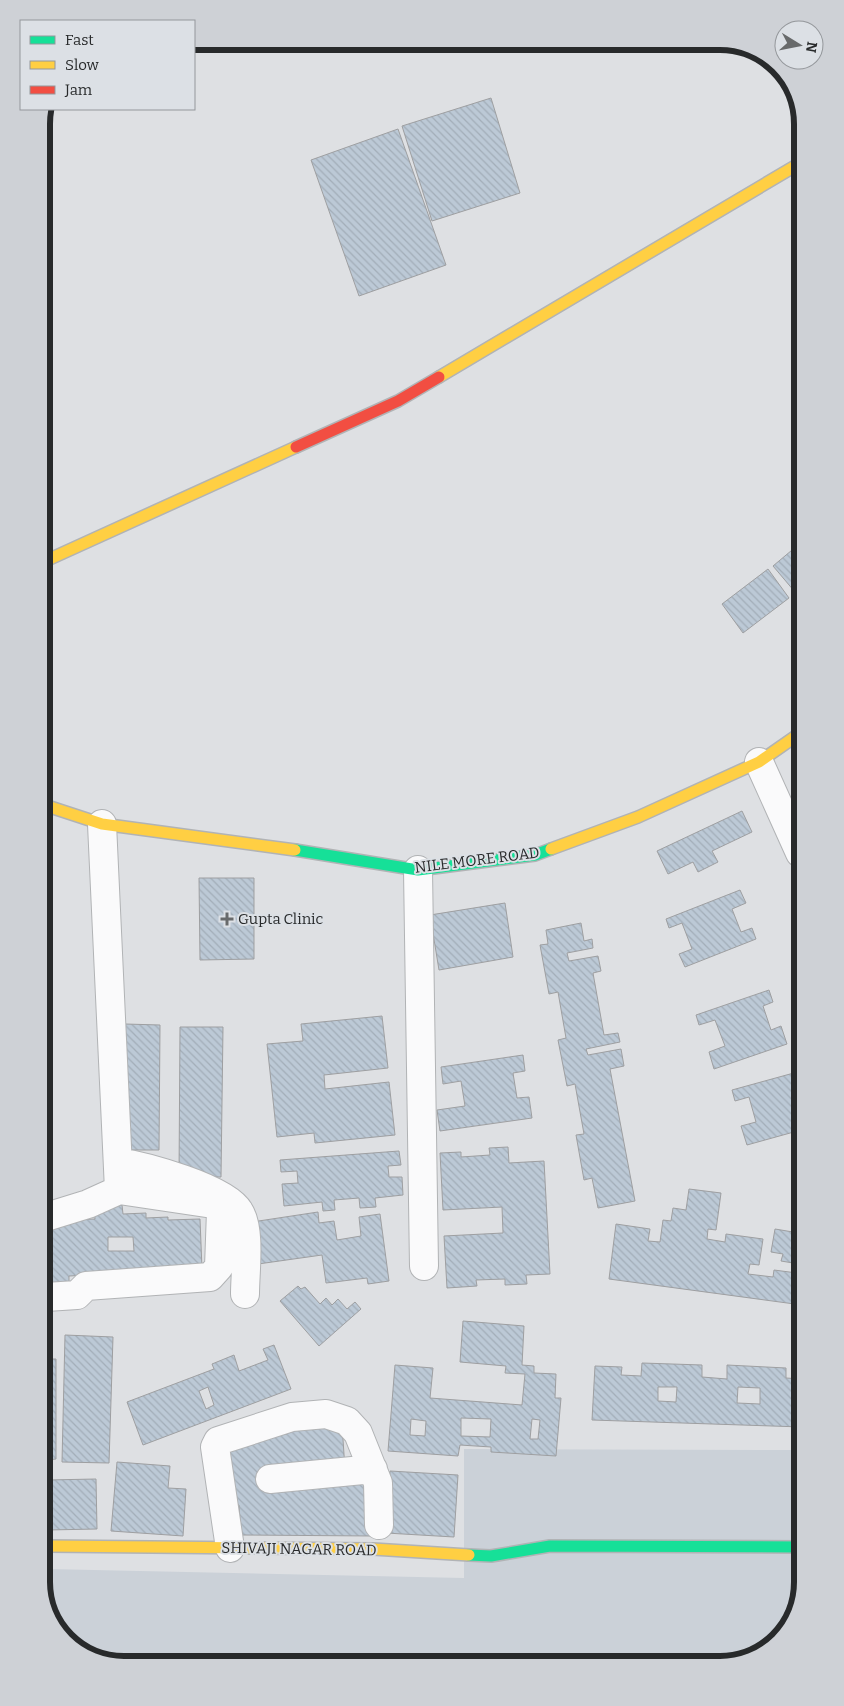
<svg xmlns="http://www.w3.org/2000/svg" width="844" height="1706" font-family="Bitter,serif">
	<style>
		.built { fill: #cbd1d8 }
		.building { fill: url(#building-back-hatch); stroke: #9e9fa1; fill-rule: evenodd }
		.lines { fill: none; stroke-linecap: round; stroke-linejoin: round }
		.street-casing { stroke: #b1b3b5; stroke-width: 30 }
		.fast-casing { stroke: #b1b3b5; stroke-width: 14 }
		.slow-casing { stroke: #b1b3b5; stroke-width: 14 }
		.jam-casing { stroke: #b1b3b5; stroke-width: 14 }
		.street { stroke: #fafafb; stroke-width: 28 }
		.fast { stroke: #16e098; stroke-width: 11 }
		.slow { stroke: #ffcf43; stroke-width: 11 }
		.jam { stroke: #f24e42; stroke-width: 11 }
		.poi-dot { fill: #686a6b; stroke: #dce0e5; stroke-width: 2 }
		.labels { text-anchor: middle; stroke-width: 4; stroke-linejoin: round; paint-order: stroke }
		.street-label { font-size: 15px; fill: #282a2b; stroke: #dce0e5 }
		.poi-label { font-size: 15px; fill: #282a2b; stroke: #dce0e5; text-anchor: start }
		.rim { fill: none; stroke: #282a2b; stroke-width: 6 }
	</style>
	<defs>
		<pattern id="building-back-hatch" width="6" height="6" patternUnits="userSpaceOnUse" patternTransform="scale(1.25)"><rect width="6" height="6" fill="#bcc9d6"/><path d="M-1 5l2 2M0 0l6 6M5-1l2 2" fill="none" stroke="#a2adb8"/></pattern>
	</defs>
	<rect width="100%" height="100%" fill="#dee0e3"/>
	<path class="built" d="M 464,1449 L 802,1450 L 803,1582 L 789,1628 L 751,1659 L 91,1655 L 78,1651 L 47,1613 L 47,1569 L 464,1578 Z"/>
	<path class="building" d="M 491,98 L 520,193 L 432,221 L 402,126 Z
		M 398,129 L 446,265 L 359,296 L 311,160 Z
		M 798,545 L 799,589 L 795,592 L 773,566 Z
		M 768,569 L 789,598 L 743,633 L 722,604 Z
		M 742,811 L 752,832 L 712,851 L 718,862 L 698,872 L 693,862 L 668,874 L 657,851 Z
		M 199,878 L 254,878 L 254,959 L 200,960 Z
		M 740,890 L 746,903 L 732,909 L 741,932 L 752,928 L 756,939 L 685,967 L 679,954 L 692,949 L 682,923 L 669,928 L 666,919 Z
		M 505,903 L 513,957 L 439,970 L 430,915 Z
		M 581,923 L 584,941 L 592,939 L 593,948 L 567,953 L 569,961 L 598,956 L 601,971 L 593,973 L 604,1035 L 618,1033 L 620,1042 L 586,1049 L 588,1055 L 621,1049 L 624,1066 L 610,1069 L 635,1201 L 598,1208 L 592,1178 L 584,1180 L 576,1135 L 584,1134 L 575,1084 L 567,1086 L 558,1040 L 566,1038 L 558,992 L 549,994 L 540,945 L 548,944 L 546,930 Z
		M 769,990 L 773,1002 L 763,1006 L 771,1030 L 781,1026 L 787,1044 L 714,1069 L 709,1052 L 725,1046 L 715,1020 L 699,1025 L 696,1015 Z
		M 382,1016 L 388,1068 L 324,1075 L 325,1089 L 389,1082 L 395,1135 L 315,1143 L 314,1133 L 277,1137 L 267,1044 L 303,1041 L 301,1024 Z
		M 125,1024 L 160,1025 L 159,1150 L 124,1150 Z
		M 180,1027 L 223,1027 L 221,1177 L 179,1177 Z
		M 523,1055 L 525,1071 L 513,1073 L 517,1098 L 529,1097 L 532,1118 L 440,1131 L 437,1110 L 465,1106 L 461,1081 L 443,1084 L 441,1067 Z
		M 801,1071 L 801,1080 L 798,1081 L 801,1090 L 801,1130 L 747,1145 L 741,1126 L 756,1122 L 749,1097 L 735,1101 L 732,1090 Z
		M 508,1147 L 509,1163 L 544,1161 L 550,1274 L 526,1275 L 527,1284 L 505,1285 L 505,1279 L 476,1280 L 477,1286 L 447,1288 L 444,1236 L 503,1233 L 502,1207 L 443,1210 L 440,1153 L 461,1152 L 461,1157 L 490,1155 L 489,1148 Z
		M 399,1151 L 401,1165 L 388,1166 L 389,1177 L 402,1177 L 403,1195 L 375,1198 L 376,1207 L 360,1208 L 359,1198 L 334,1200 L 335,1210 L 323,1211 L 322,1202 L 284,1206 L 282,1184 L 298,1183 L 297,1171 L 281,1172 L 280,1160 Z
		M 689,1189 L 721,1193 L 716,1230 L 708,1229 L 707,1239 L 725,1242 L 726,1234 L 763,1239 L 759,1265 L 750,1264 L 748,1274 L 773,1277 L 774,1270 L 797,1273 L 799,1264 L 781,1261 L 783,1254 L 771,1252 L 775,1229 L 799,1233 L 797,1242 L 801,1243 L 802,1305 L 609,1279 L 616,1224 L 650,1229 L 648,1241 L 660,1242 L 663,1220 L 671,1221 L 673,1208 L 686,1210 Z
		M 122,1205 L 123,1214 L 146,1213 L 146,1218 L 168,1217 L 168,1220 L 200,1219 L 202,1269 L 69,1276 L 69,1287 L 50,1288 L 47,1221 L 95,1219 L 94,1207 ZM 108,1237 L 133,1237 L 134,1251 L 108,1251 Z
		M 318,1212 L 319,1223 L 334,1221 L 337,1240 L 361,1236 L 359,1217 L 380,1214 L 389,1281 L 368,1284 L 367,1278 L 326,1283 L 322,1255 L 258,1264 L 252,1222 Z
		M 298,1286 L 301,1289 L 305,1287 L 320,1304 L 326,1298 L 332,1305 L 338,1299 L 347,1309 L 355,1302 L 361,1309 L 319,1346 L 280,1301 Z
		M 463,1321 L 524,1326 L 522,1365 L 534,1366 L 534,1373 L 556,1374 L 555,1398 L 561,1398 L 556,1456 L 491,1452 L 491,1447 L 460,1445 L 458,1456 L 388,1451 L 395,1365 L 433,1368 L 430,1398 L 522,1405 L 525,1374 L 505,1373 L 506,1366 L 460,1362 ZM 461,1418 L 491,1419 L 490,1437 L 461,1436 ZM 411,1419 L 426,1421 L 425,1436 L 410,1435 ZM 532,1419 L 540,1420 L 538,1439 L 530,1439 Z
		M 65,1335 L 113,1337 L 109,1463 L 62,1462 Z
		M 274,1345 L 291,1389 L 143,1445 L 127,1402 L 214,1369 L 212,1364 L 234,1355 L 239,1371 L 268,1360 L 263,1349 ZM 208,1387 L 214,1405 L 206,1409 L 199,1391 Z
		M 46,1359 L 56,1359 L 56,1459 L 47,1460 Z
		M 642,1363 L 702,1365 L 702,1377 L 727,1379 L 727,1365 L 786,1368 L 786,1378 L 802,1379 L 802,1427 L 592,1420 L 595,1366 L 622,1367 L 621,1375 L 641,1376 ZM 658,1387 L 677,1387 L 676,1402 L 658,1401 ZM 738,1387 L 760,1388 L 760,1404 L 737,1403 Z
		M 342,1425 L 345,1469 L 371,1480 L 372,1536 L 241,1535 L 239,1505 L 226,1504 L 223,1443 L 242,1436 L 287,1434 L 287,1429 Z
		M 117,1462 L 170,1466 L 168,1488 L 186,1489 L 183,1536 L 111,1531 Z
		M 390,1471 L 458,1475 L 454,1537 L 386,1533 Z
		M 96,1479 L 97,1529 L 47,1530 L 47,1480 Z"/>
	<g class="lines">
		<g class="street-casing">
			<path id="street" d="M 759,762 L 800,853
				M 102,824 L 119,1190
				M 418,870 L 424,1266
				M 118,1162 C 145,1166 226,1188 239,1211 C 251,1229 245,1272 245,1294
				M 46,1217 L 88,1204 L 119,1190 L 213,1204 L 221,1211 L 219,1267 L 210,1277 L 86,1286 L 77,1295 L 46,1297
				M 270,1479 L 373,1469
				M 230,1548 L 215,1447 L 218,1441 L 292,1417 L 326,1414 L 347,1421 L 358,1433 L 378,1483 L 379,1525"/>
		</g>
		<g class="fast-casing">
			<path id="fast" d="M 295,850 L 418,870 L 535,855 L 551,849
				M 469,1555 L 491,1556 L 550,1546 L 803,1547"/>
		</g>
		<g class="slow-casing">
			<path id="slow" d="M 439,377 L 797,165
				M 43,562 L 296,447
				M 44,805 L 102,824 L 295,850
				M 551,849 L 638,817 L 759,762 L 799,734
				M 47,1546 L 373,1549 L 469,1555"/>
		</g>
		<g class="jam-casing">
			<path id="jam" d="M 296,447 L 398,401 L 439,377"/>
		</g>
		<use href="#street" class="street"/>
		<use href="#fast" class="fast"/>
		<use href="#slow" class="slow"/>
		<use href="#jam" class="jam"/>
	</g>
	<path class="poi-dot" d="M224.5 911.5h5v5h5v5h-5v5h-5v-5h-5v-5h5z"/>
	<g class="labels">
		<g class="street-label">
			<text transform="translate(477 860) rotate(-7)" y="5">NILE MORE ROAD</text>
			<text transform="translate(299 1549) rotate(1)" y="5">SHIVAJI NAGAR ROAD</text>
		</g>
		<g class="poi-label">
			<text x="238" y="924">Gupta Clinic</text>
		</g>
	</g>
	<path d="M0 0H844V1706H0ZM124 50H720A74 74 0 0 1 794 124V1582A74 74 0 0 1 720 1656H124A74 74 0 0 1 50 1582V124A74 74 0 0 1 124 50Z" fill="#ced1d6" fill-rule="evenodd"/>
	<path class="rim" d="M124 50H720A74 74 0 0 1 794 124V1582A74 74 0 0 1 720 1656H124A74 74 0 0 1 50 1582V124A74 74 0 0 1 124 50Z"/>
	<rect x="20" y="20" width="175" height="90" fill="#dce0e5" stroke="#94979b"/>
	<rect x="30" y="36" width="25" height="8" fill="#16e098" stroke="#94979b"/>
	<text x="65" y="45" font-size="15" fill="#282a2b">Fast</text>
	<rect x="30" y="61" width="25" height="8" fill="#ffcf43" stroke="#94979b"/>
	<text x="65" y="70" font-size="15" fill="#282a2b">Slow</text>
	<rect x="30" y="86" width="25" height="8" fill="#f24e42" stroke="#94979b"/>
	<text x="65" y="95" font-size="15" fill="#282a2b">Jam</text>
	<g transform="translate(799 45) rotate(100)"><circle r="24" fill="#dce0e5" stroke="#94979b"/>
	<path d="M0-4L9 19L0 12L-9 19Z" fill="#686a6b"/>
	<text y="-8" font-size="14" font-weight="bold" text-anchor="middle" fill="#282a2b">N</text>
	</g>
</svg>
